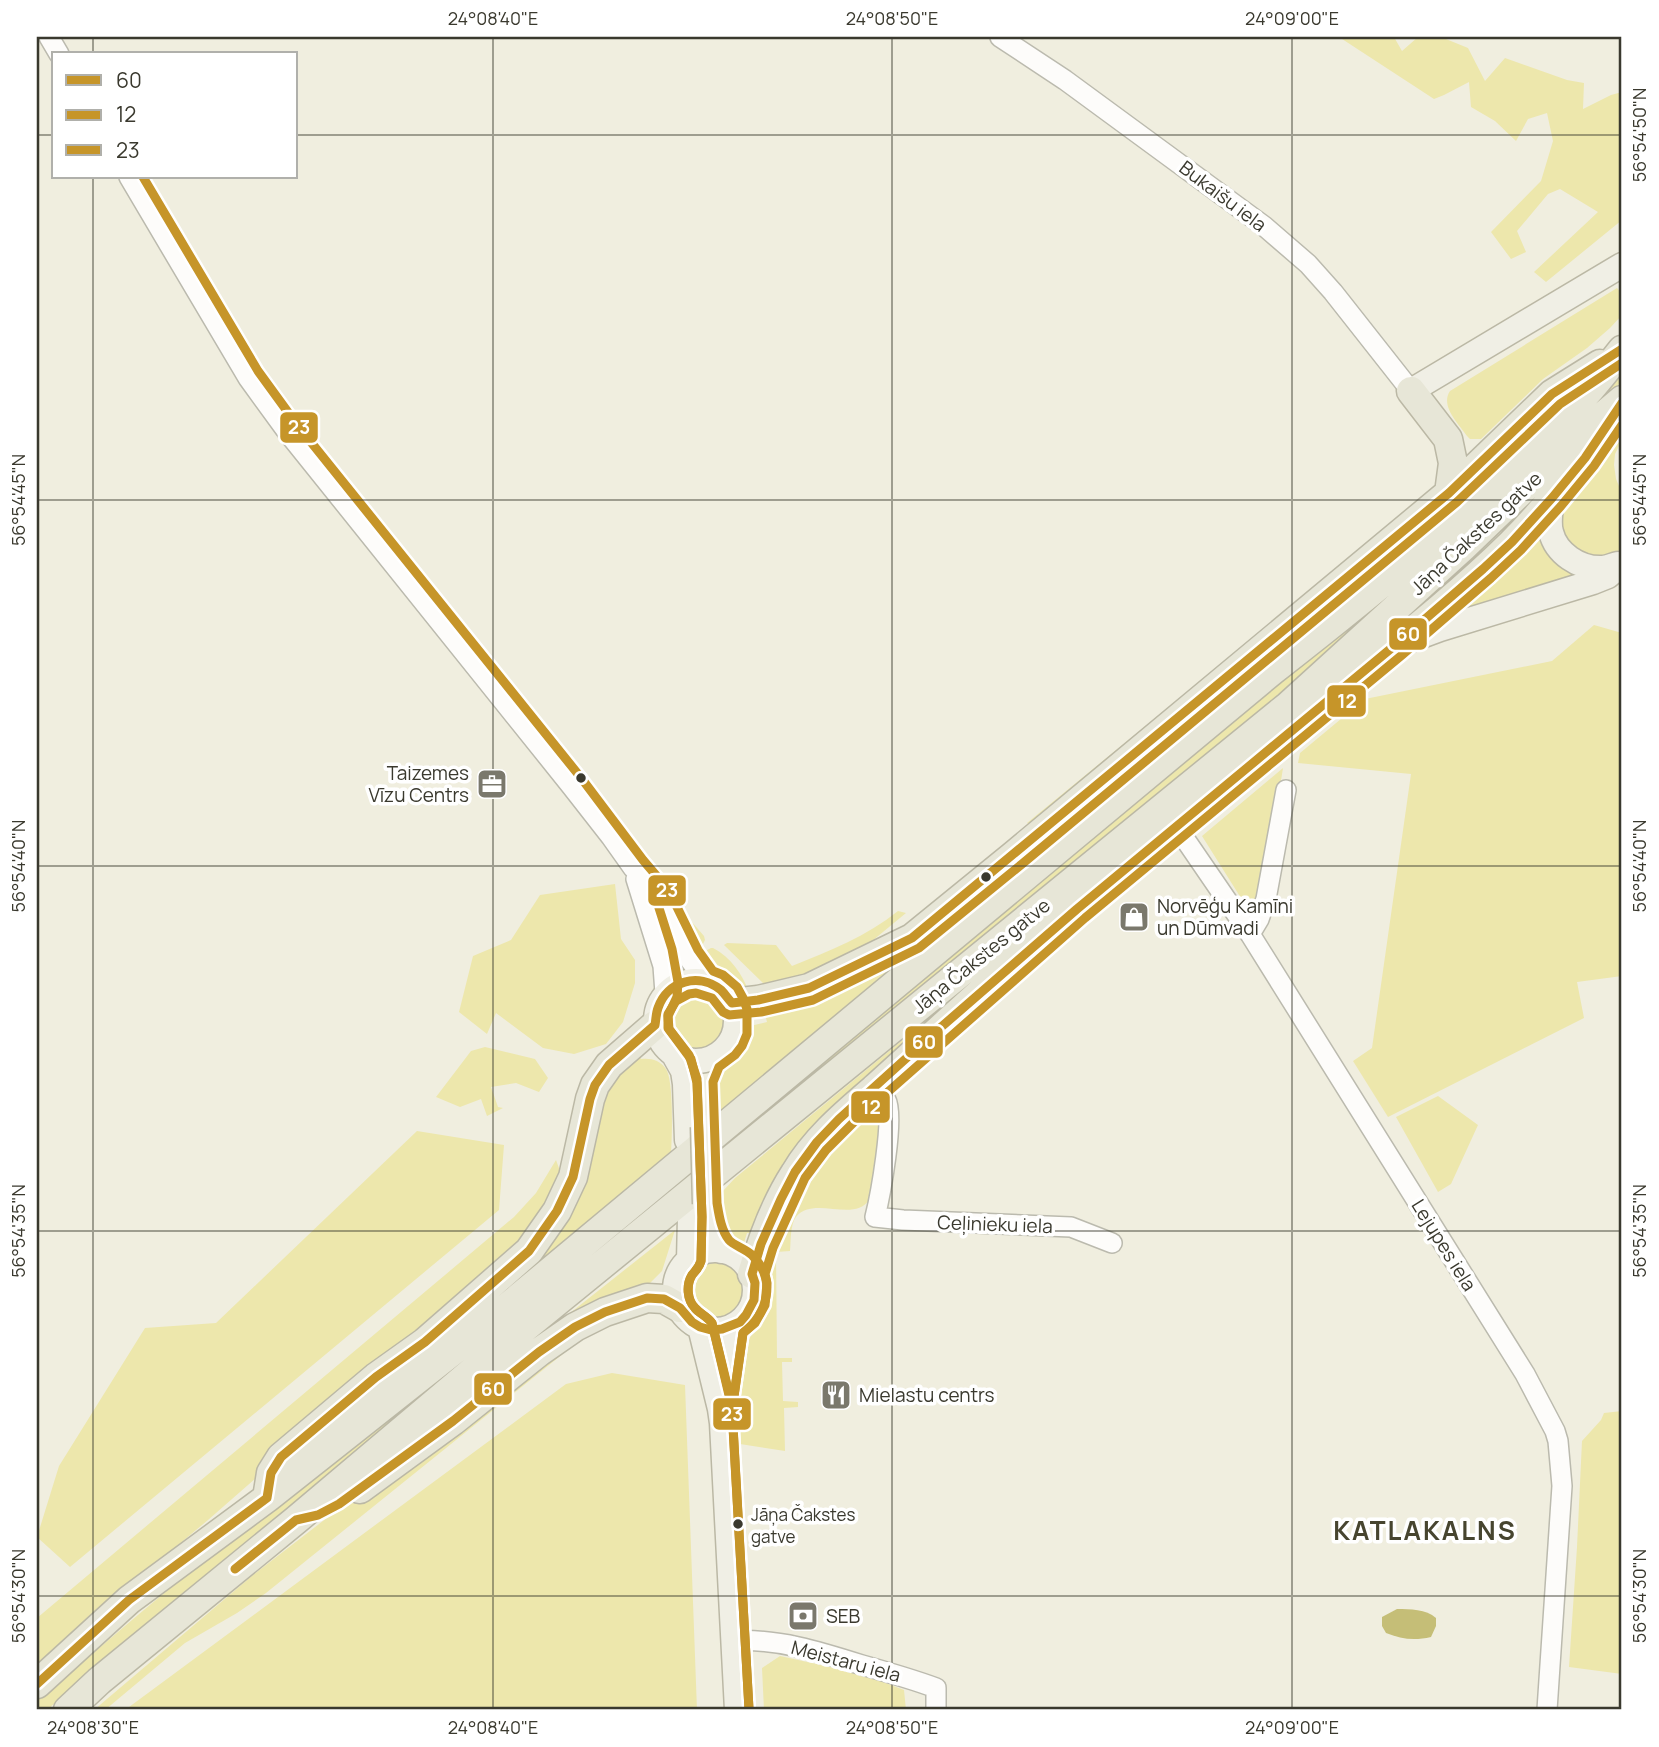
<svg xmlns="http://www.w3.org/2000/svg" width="1659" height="1747" font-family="Manrope,sans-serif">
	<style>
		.green { fill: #ede7ac }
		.water { fill: #c5be77 }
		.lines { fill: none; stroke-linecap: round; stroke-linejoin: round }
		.minor-casing { stroke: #bbbaae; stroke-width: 22 }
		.major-casing { stroke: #bbb8a5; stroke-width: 27 }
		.highway-casing { stroke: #bbb8a5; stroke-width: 31 }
		.minor { stroke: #fdfcfa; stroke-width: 19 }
		.major { stroke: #f0efe5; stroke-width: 24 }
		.highway { stroke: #e7e6d7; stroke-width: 28 }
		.major-bridge-casing { stroke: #bbb8a5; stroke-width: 27; stroke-linecap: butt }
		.major-bridge { stroke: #f0efe5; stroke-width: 24 }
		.bus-1-casing { stroke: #fff; stroke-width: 14 }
		.bus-2-casing { stroke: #fff; stroke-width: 14 }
		.bus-3-casing { stroke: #fff; stroke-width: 14 }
		.bus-1 { stroke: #c69529; stroke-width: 9 }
		.bus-2 { stroke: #c69529; stroke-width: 9 }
		.bus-3 { stroke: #c69529; stroke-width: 9 }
		.ticks { fill: none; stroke: #3a392e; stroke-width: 2; stroke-opacity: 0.45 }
		.bus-dot { fill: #3a392e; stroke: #fff; stroke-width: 2.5 }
		.labels { text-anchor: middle; stroke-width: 7; stroke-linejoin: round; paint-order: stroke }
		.bus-label { font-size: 17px; fill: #3a392e; stroke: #fff; text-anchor: start }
		.street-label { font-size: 19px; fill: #3a392e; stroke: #fff }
		.poi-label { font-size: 19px; fill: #3a392e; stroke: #fff; text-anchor: start }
		.district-label { font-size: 26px; font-weight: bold; letter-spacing: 2px; fill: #47452f; stroke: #fff }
		.line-badge { stroke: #fff; stroke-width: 2.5 }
		.badge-label { font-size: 19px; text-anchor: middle; font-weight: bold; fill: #fff }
		.neatline { fill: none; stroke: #3a392e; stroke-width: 2.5 }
		.ticks-label { font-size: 18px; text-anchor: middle; fill: #3a392e }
	</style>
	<rect width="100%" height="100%" fill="#f0eedf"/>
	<path class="green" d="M 1339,37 L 1394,37 L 1402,51 L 1418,37 L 1441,37 L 1468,48 L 1485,81 L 1505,58 L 1567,80 L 1584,83 L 1583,109 L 1611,95 L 1622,92 L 1622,220 L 1546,282 L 1534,272 L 1598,212 L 1560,189 L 1548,194 L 1517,231 L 1526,252 L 1511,259 L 1491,232 L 1541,181 L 1553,141 L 1547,113 L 1528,119 L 1516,141 L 1495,121 L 1471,107 L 1469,82 L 1444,95 L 1434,99 Z
		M 1617,288 L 1622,294 L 1622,315 L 1610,328 L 1587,348 L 1543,379 L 1481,439 L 1470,439 L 1467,436 C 1458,423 1440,406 1450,391 Z
		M 1622,370 L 1622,381 L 1594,410 L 1309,672 L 277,1519 C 199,1581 122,1644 47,1710 L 37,1710 L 37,1701 L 132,1620 Z
		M 1622,427 L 1622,440 L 1615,454 L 1614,465 L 1616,479 L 1622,493 L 1622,548 C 1599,567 1589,556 1565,545 L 1559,512 L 1598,457 Z
		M 1519,448 L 720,1113 C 718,1102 714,1091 715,1080 C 717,1067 730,1065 738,1057 C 745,1049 747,1036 750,1026 L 767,1022 L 765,1014 L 814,998 Z
		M 1542,524 L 1586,575 L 1441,621 Z
		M 1336,570 L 1031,826 L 1027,823 Z
		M 1594,625 L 1622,633 L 1622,976 L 1577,982 L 1584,1018 L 1388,1117 L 1353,1061 L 1372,1048 L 1411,774 L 1298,763 L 1300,753 L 1365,699 L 1552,661 Z
		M 1283,768 L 1263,895 L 1251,914 L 1202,836 Z
		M 652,876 L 704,936 L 705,940 L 703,944 L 691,949 Z
		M 615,884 L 621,939 L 635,960 L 635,983 L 623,1022 L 606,1044 L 574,1054 L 543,1048 L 496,1013 L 487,1034 L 459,1012 L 473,956 L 511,940 L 540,895 Z
		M 898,911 L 906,913 L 866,946 L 805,976 L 769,986 L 764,984 L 724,945 L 727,943 L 776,945 L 792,966 C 830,951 867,936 898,911 Z
		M 711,948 L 713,948 C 731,957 742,974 749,992 L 735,992 C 719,980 707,972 694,957 Z
		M666 1022a29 29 0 1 1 58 0a29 29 0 1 1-58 0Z
		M 933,1015 L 933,1018 L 753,1234 L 747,1233 L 744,1243 L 734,1240 L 725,1223 L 723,1191 L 735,1178 Z
		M 485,1047 L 535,1059 L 548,1078 L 539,1092 L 516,1083 L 491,1087 L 498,1107 L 503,1108 L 487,1116 L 481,1099 L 460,1107 L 436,1097 L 471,1051 Z
		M 638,1054 L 641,1059 C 651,1058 660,1060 666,1069 C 674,1081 672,1138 671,1153 L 491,1301 L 519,1272 L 608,1083 Z
		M 1438,1096 L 1478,1125 L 1451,1184 L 1438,1192 L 1396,1117 Z
		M 865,1120 L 870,1120 L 874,1124 L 880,1125 L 869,1200 C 854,1223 813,1195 796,1217 C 790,1225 791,1241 790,1251 L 776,1252 L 777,1358 L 792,1358 L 792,1362 L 782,1362 L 783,1401 L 798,1402 L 798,1407 L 784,1408 L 785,1451 L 740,1444 L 742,1350 C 750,1335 763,1324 767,1307 C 772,1290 766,1274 771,1257 L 811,1175 L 825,1157 Z
		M 417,1131 L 504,1145 L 499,1210 L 70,1567 L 37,1537 L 59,1466 L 145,1328 L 216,1323 Z
		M 556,1160 L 560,1171 L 560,1179 L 525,1243 L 208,1520 L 67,1638 L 37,1667 L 37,1618 L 514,1217 L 536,1193 Z
		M 675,1230 L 662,1271 L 647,1286 L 531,1344 Z
		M686 1292a29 29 0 1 1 58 0a29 29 0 1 1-58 0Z
		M 605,1320 L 266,1593 L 237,1613 L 185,1643 L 105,1710 L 94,1710 L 253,1575 L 332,1514 Z
		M 612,1373 L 685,1385 L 697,1710 L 125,1710 L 566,1384 Z
		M 1622,1411 L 1622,1674 L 1569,1667 L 1577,1547 L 1582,1441 L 1601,1420 L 1604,1413 Z
		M 780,1656 L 862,1674 L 904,1690 L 906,1710 L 764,1710 L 762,1668 Z"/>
	<path class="water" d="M 1397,1609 C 1410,1609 1426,1609 1436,1618 L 1436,1626 L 1431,1637 C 1414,1641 1401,1639 1386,1633 L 1382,1626 L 1382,1617 Z"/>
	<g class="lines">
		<g class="minor-casing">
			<path id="minor" d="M 49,37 L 59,54
				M 1000,37 L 1065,80 L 1264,226 L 1308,264 L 1333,292 L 1411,391
				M 129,177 L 248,378 L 288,433 L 572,787 L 611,837 L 633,868 L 650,887 L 665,910 L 687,956 L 705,981
				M 1176,826 L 1250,934 L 1525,1374 L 1555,1431 L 1558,1441 L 1562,1486 L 1547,1710
				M 636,879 L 663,966 L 665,993
				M 1250,934 L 1259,919 L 1266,899 L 1286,790
				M 874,1088 C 878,1092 884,1096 886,1100 C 895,1117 880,1197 875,1217 L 903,1220 L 1071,1227 L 1112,1243
				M 733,1641 C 777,1638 821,1652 862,1665 C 887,1672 912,1679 936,1688 L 936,1710"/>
		</g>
		<g class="major-casing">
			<path id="major" d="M 1411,391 L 1622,265
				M 1552,498 C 1551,509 1548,522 1551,532 C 1556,553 1579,569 1602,568 C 1607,568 1613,565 1618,564
				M 1405,642 L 1440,629 L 1593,582 L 1608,576 L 1622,564
				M656 1021a40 40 0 1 1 80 0a40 40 0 1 1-80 0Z
				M 674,1055 L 683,1071 L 685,1084 L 687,1140
				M 705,1204 L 709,1226 L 721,1251
				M675 1290a40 40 0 1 1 80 0a40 40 0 1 1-80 0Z
				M 689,1261 L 690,1217
				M 700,1327 L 720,1409 L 722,1423 L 737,1710
				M 723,1394 L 726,1359 L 732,1326"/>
		</g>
		<g class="highway-casing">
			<path id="highway" d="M 1411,391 L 1448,439 L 1453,463 L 1449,493
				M 732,1003 L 758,1000 L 809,988 L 912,938 L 1014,855 L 1449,493 L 1552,394 L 1600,364
				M 752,1274 C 762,1239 775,1204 795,1173 C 815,1139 845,1114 874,1089 C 915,1052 955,1015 997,978 C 1102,888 1208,799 1315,711 C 1381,656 1450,604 1511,544 C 1547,508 1579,467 1607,425
				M 360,1489 L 453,1421 L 539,1352 L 575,1327 L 605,1312 L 647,1298 L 664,1299 L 680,1308
				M 267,1498 L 271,1473 L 281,1457 L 376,1377 L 425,1342 L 529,1251 L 557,1211 L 573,1177 L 590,1099 L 595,1085 L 609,1065 L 655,1025
				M 37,1684 L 129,1600 L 267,1498 L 487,1324 L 1272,671 C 1381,586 1490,497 1585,395 C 1598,381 1610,365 1622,350
				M 68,1710 L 99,1681 L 296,1520 L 506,1343 L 1288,706 L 1463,547 L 1570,444 L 1622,400"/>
		</g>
		<use href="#minor" class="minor"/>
		<use href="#major" class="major"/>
		<use href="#highway" class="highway"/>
		<g class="major-bridge-casing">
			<path id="major-bridge" d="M 703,1127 L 705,1204"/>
		</g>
		<use href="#major-bridge" class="major-bridge"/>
		<g class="bus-1-casing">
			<path id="bus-1" d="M 235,1569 L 296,1520 L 318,1515 L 339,1504 L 453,1421 L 539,1352 L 575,1327 L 605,1312 L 647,1298 L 664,1299 L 680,1308 L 692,1322 L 700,1327 L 711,1330 L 722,1329 L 740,1322 L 746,1315 L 754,1300 L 755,1283 L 752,1274 L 761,1244 L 781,1199 L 795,1172 L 817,1142 L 839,1119 L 932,1035 L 1077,909 L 1394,646 L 1483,569 L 1512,542 L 1552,498 L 1585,458 L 1622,403
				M 37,1684 L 129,1600 L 267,1498 L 271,1473 L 281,1457 L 376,1377 L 425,1342 L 529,1251 L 557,1211 L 573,1177 L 590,1099 L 595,1085 L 609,1065 L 655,1025 C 656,1020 656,1013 658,1008 C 667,981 699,972 721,990 C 725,994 728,999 732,1003 L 758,1000 L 809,988 L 912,938 L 1449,493 L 1552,394 L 1622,349"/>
		</g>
		<g class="bus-2-casing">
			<path id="bus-2" d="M 733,1403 L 743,1333 L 755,1323 L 765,1305 L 767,1283 L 765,1274 L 773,1248 L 805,1178 L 826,1150 L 855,1121 L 1085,918 L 1402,655 L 1491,578 L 1521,550 L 1561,506 L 1594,466 L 1622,425
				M 749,1709 L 732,1408 L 712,1323 C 707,1316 700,1314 695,1308 C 687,1300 686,1285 692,1275 C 696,1270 699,1268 701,1261 L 702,1217 L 697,1083 L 691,1059 L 668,1028 L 668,1014 L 676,1001 L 689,994 L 696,993 L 712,998 L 723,1012 L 729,1015 L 761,1012 L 813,1000 L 919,948 L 1022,864 L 1457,502 L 1560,404 L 1622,363"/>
		</g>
		<g class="bus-3-casing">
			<path id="bus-3" d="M 143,177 L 258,371 L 298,426 L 582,779 L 643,860 L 660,880 L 676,905 L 698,950 L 713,971 L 723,975 L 737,987 L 743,998 L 747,1009 L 747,1034 L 742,1046 L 735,1055 L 719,1067 L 713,1082 L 717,1203 C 719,1215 721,1230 729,1240 C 733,1245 746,1249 752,1255 C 777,1280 768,1313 743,1333 L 732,1410 L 749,1709
				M 659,908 L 672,949 L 678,982 L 677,997 L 668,1016 L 669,1029 L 689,1055 L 697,1079 L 702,1217 L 701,1261 C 699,1268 696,1270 692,1275 C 686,1285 687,1300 695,1308 C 700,1314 707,1316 712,1323 L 730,1397"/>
		</g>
		<use href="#bus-1" class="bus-1"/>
		<use href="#bus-2" class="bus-2"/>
		<use href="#bus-3" class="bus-3"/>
	</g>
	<path class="ticks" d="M 93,37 L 93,54M 493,37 L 493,1710M 892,37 L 892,1710M 1292,37 L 1292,1710M 37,135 L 54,135M 296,135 L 1622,135M 93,177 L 93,1710M 37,500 L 1622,500M 37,866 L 1622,866M 37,1231 L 1622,1231M 37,1596 L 1622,1596"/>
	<defs>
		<g id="office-square" transform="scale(1.575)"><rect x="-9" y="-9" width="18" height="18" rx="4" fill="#7a786c" stroke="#fff"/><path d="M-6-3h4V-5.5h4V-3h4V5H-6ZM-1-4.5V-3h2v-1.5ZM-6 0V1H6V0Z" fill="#fff"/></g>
		<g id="shop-square" transform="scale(1.575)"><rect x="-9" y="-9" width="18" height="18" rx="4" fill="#7a786c" stroke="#fff"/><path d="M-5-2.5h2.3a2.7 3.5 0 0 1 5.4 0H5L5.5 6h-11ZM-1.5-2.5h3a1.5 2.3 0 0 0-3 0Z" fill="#fff"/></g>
		<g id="restaurant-square" transform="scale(1.575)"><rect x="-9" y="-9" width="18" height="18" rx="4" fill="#7a786c" stroke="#fff"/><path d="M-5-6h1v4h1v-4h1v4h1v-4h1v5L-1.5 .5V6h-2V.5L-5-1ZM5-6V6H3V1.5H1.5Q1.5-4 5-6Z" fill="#fff"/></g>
		<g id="bank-square" transform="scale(1.575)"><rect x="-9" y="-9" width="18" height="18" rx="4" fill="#7a786c" stroke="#fff"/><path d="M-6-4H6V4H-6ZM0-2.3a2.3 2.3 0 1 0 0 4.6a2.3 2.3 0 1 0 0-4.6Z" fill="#fff"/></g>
	</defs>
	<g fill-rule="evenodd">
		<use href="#office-square" x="492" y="784"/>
		<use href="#shop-square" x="1134" y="917"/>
		<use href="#restaurant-square" x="836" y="1395"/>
		<use href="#bank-square" x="803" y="1616"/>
	</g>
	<g class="bus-dot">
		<circle cx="581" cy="778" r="6"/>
		<circle cx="986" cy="877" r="6"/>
		<circle cx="738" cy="1524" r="6"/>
	</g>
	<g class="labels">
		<g class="bus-label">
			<text x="751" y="1521">Jāņa Čakstes<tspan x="751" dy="22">gatve</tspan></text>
		</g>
		<g class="street-label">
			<text transform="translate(1223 196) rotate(37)" y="7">Bukaišu iela</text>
			<text transform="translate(1476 533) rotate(-43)" y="7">Jāņa Čakstes gatve</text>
			<text transform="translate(981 956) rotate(-39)" y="7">Jāņa Čakstes gatve</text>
			<text transform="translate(995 1224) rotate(2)" y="7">Ceļinieku iela</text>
			<text transform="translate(1444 1245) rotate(58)" y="7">Lejupes iela</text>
			<text transform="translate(846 1661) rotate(15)" y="7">Meistaru iela</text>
		</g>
		<g class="poi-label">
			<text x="469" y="780" text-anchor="end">Taizemes<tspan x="469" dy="22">Vīzu Centrs</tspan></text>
			<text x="1157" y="913">Norvēģu Kamīni<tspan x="1157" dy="22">un Dūmvadi</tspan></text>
			<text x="859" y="1402">Mielastu centrs</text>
			<text x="826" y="1623">SEB</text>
		</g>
		<g class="district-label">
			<text x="1425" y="1540">KATLAKALNS</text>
		</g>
	</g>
	<g class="line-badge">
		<rect x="279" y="411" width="40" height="33" rx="7" fill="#c69529"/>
		<rect x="1388" y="617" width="40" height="34" rx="7" fill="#c69529"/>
		<rect x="1326" y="684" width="41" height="34" rx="7" fill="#c69529"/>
		<rect x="647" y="874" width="40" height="33" rx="7" fill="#c69529"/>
		<rect x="904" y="1025" width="40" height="34" rx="7" fill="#c69529"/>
		<rect x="850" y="1090" width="41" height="34" rx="7" fill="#c69529"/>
		<rect x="473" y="1372" width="40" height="34" rx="7" fill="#c69529"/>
		<rect x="712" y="1397" width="40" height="34" rx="7" fill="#c69529"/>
	</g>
	<g class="badge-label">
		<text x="299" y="434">23</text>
		<text x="1408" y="641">60</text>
		<text x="1347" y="708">12</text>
		<text x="667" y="897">23</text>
		<text x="924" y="1049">60</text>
		<text x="871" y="1114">12</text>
		<text x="493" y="1396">60</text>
		<text x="732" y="1421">23</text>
	</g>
	<rect width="1659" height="1747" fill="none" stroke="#ffffff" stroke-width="77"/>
	<rect x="52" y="52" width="245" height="126" fill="#ffffff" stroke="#b0b0ab" stroke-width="2"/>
	<rect x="66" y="75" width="35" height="10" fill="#c69529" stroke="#b0b0ab" stroke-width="2"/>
	<text x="116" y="88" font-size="21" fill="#3a392e">60</text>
	<rect x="66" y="110" width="35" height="10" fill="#c69529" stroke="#b0b0ab" stroke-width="2"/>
	<text x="116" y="122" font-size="21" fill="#3a392e">12</text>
	<rect x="66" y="145" width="35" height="10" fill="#c69529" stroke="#b0b0ab" stroke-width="2"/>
	<text x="116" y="158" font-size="21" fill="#3a392e">23</text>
	<rect x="38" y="38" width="1582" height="1670" class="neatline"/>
	<g class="ticks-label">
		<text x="493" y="25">24°08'40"E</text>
		<text x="892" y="25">24°08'50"E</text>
		<text x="1292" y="25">24°09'00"E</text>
		<text transform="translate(1640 135) rotate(-90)" y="6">56°54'50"N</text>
		<text transform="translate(19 500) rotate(-90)" y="6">56°54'45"N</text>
		<text transform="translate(1640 500) rotate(-90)" y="6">56°54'45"N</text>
		<text transform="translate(19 866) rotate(-90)" y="6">56°54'40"N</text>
		<text transform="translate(1640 866) rotate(-90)" y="6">56°54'40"N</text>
		<text transform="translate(19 1231) rotate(-90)" y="6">56°54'35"N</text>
		<text transform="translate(1640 1231) rotate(-90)" y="6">56°54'35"N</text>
		<text transform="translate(19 1596) rotate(-90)" y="6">56°54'30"N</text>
		<text transform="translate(1640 1596) rotate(-90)" y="6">56°54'30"N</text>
		<text x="93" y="1734">24°08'30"E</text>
		<text x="493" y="1734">24°08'40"E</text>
		<text x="892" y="1734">24°08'50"E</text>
		<text x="1292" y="1734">24°09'00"E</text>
	</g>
</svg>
